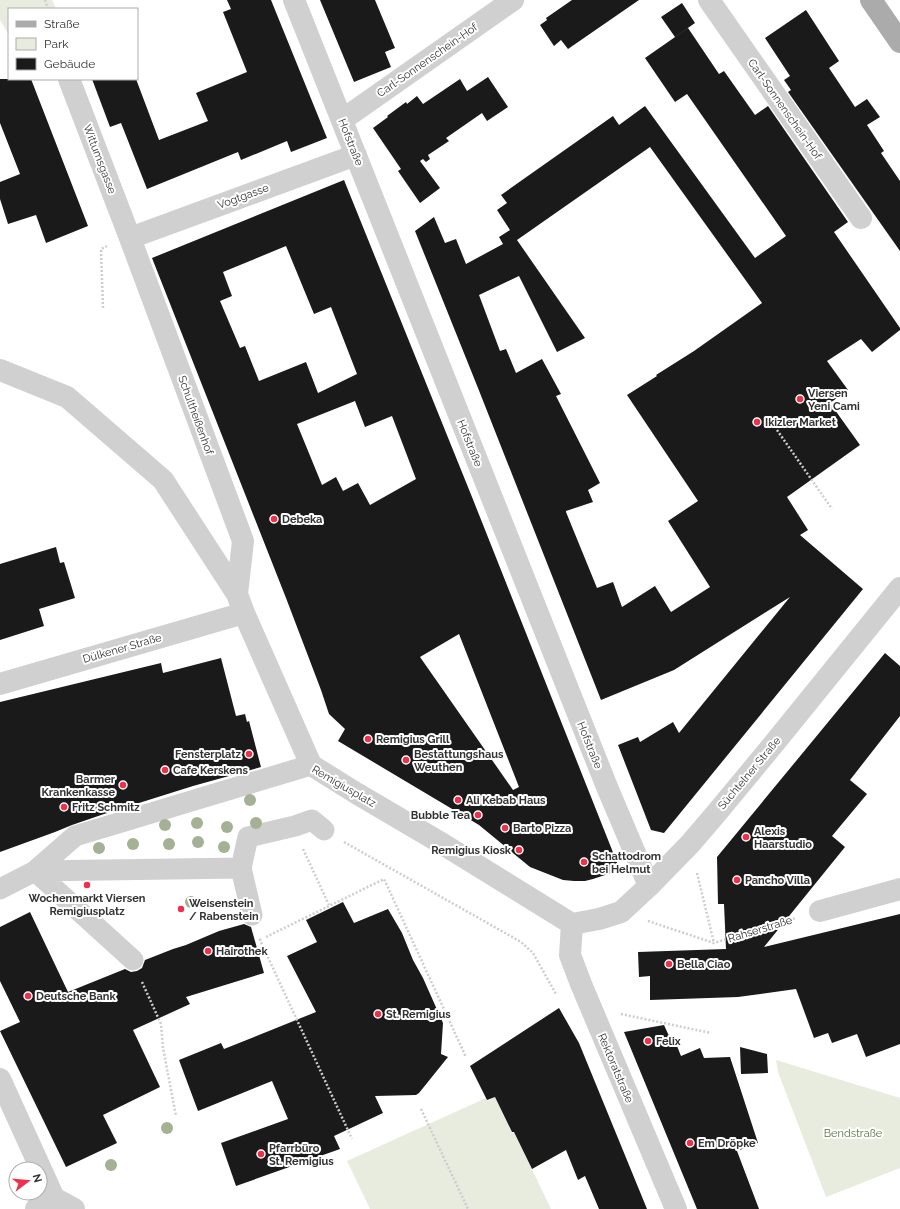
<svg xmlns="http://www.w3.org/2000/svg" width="900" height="1209" font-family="Raleway,sans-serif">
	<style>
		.green { fill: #e7ecde }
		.building { fill: #1a1a1a; fill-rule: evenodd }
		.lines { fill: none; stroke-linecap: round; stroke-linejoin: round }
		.path { stroke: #cdcdcd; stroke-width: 2.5; stroke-dasharray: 2 2; stroke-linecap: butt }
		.pedestrian { stroke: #d0d0d0; stroke-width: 21 }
		.minor { stroke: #d0d0d0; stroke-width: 22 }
		.primary { stroke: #ababab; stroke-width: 22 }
		.tree { fill: #a4b194 }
		.poi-dot { fill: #ed314a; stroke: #fff; stroke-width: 1.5 }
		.labels { text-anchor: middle; stroke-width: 4; stroke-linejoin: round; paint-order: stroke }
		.street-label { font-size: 11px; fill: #333; stroke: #fff }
		.poi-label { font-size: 11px; font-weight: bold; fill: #333; stroke: #fff; text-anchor: start }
		.park-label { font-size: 11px; fill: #59723d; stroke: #fff }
	</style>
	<rect width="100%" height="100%" fill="#fff"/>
	<path class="green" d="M 0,0 L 52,0 L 56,9 L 9,9 L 9,35 L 0,20 Z
		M 776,1060 L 900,1098 L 900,1168 L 826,1197 L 778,1072 Z
		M 495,1097 L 512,1133 L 514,1132 L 551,1209 L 370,1209 L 347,1161 L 475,1103 L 486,1098 L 487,1101 Z"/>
	<path class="building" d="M 227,0 L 271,0 L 327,138 L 291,152 L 287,141 L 241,160 L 238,152 L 147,189 L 121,123 L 110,127 L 92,79 L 136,79 L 159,140 L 208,121 L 196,93 L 247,72 L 223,12 L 231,9 Z
		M 320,0 L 375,0 L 395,48 L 385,52 L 391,67 L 354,82 Z
		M 572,0 L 639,0 L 568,49 L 561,40 L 554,46 L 540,25 L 547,20 L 546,18 Z
		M 682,3 L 695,23 L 675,37 L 661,17 Z
		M 806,10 L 839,61 L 829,68 L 855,107 L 867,99 L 880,117 L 867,125 L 884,151 L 881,153 L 900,181 L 900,251 L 788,92 L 791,90 L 784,80 L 790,76 L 765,38 Z
		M 688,28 L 719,74 L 724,71 L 755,115 L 768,106 L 848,222 L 834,232 L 900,328 L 900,330 L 872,352 L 861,339 L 827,361 L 848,390 L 830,403 L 860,445 L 787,497 L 808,530 L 800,535 L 863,589 L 664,833 L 651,830 L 618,745 L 638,737 L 640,742 L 673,722 L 679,733 L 790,597 L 674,670 L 601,700 L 478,388 L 415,231 L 434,217 L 445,243 L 456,239 L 466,264 L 503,244 L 499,237 L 510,230 L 497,210 L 507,203 L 501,195 L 613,116 L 619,125 L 645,106 L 755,258 L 786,236 L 687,94 L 675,102 L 645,58 ZM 650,147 L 762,303 L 694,351 L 656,375 L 657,376 L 627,395 L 698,501 L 668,521 L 710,587 L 671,612 L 655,586 L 622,607 L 613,582 L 597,588 L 566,512 L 566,511 L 593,502 L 588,490 L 600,483 L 556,396 L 561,394 L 542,359 L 516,373 L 506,349 L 500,351 L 479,295 L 519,276 L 557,352 L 585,338 L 517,240 Z
		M 488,77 L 508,107 L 487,121 L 482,113 L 446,138 L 449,141 L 428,155 L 430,159 L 426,162 L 423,159 L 420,161 L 440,188 L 420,203 L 398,171 L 401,169 L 373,128 L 388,117 L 387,116 L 406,102 L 407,104 L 417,96 L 423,104 L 460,79 L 467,91 Z
		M 0,79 L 31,79 L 88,226 L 46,243 L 36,215 L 8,224 L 0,199 L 0,182 L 20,174 L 0,123 Z
		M 344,180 L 472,497 L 620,870 L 593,879 L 585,881 L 574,881 L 563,880 L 530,867 L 479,825 L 338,741 L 345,729 L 329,714 L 321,690 L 286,598 L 152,258 ZM 286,246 L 314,314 L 331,307 L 357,374 L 318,393 L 306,362 L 259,381 L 245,346 L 240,348 L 220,301 L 232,296 L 223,272 ZM 355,401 L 365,427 L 392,416 L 416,479 L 370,505 L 358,483 L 343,491 L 336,477 L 322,485 L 297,424 ZM 459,634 L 519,787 L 513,790 L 420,657 Z
		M 56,547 L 60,563 L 64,562 L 75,598 L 39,609 L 44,626 L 0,640 L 0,564 Z
		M 885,653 L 900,666 L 900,716 L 850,780 L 867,794 L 832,836 L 845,847 L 764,947 L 900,914 L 900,1044 L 866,1057 L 857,1034 L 832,1043 L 828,1033 L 814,1038 L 796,989 L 738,997 L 650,1000 L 650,976 L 639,977 L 638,952 L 726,949 L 724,904 L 718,904 L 717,857 Z
		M 221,658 L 236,716 L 245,714 L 247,722 L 249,721 L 261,767 L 193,786 L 104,814 L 72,825 L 55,832 L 0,852 L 0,702 L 161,663 L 163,673 Z
		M 343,902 L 354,923 L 388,909 L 402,933 L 413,960 L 423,978 L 443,1023 L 441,1054 L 448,1057 L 419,1093 L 416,1095 L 375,1096 L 383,1113 L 334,1136 L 340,1149 L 236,1186 L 221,1143 L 288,1119 L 272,1081 L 198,1111 L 179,1060 L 221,1043 L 224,1049 L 316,1012 L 287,956 L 317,942 L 306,920 Z
		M 30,912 L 68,992 L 125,969 L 131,972 L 137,971 L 142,968 L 145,960 L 173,949 L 186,945 L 219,931 L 244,924 L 251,927 L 264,973 L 186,997 L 190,1004 L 133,1030 L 160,1087 L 103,1115 L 117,1143 L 66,1167 L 0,1031 L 20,1022 L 0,981 L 0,927 Z
		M 559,1008 L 579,1043 L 647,1209 L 599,1209 L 585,1176 L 578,1180 L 566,1150 L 532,1169 L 514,1132 L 512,1132 L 495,1097 L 487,1100 L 470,1066 Z
		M 664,1025 L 674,1047 L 677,1046 L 681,1056 L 700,1048 L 704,1058 L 730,1057 L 758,1143 L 737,1151 L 759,1209 L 697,1209 L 624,1032 Z
		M 740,1047 L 767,1054 L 768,1073 L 741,1074 Z"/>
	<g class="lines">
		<path class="path" d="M 45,0 L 48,9
			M 103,308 L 101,249 L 107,246
			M 777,430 L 832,509
			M 344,842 L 521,942 L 533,953 L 556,994
			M 303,849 L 329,905
			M 697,873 L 714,943
			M 648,921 L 714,943 L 796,918
			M 266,937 L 384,879 L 466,1057
			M 261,939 L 260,940 L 352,1139
			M 142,982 L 161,1024 L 163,1048 L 176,1116
			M 621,1014 L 711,1033
			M 421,1109 L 468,1209"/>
		<path class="pedestrian" d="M 241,868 L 252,915
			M 0,889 L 35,871 L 241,868 L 248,837 L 295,826 L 312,820 L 324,830
			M 133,960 L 35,871 L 75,836 L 311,765"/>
		<path class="minor" d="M 294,0 L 607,787 L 649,886
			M 709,0 L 861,218
			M 69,79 L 130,238 L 243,541 L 237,594
			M 342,120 L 513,0
			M 130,238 L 356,155
			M 0,370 L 67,397 L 163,480 L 237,594 L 244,613 L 311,765 L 356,793 L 441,843 L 572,924
			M 0,684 L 244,613
			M 820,911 L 900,889
			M 572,924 L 599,919 L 621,912 L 649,886 L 690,844 L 714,816 L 772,746 L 900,588
			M 572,924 L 570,955 L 581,984 L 676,1209
			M 0,1079 L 54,1198 L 74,1209
			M 36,1209 L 54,1198"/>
		<path class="primary" d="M 871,0 L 900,42"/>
	</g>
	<g class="tree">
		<circle cx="250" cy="800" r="6"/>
		<circle cx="197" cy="823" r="6"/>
		<circle cx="256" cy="823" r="6"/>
		<circle cx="165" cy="825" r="6"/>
		<circle cx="227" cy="827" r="6"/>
		<circle cx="198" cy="842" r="6"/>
		<circle cx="133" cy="844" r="6"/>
		<circle cx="169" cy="844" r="6"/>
		<circle cx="224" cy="847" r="6"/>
		<circle cx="99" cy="848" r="6"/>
		<circle cx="191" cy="902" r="6"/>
		<circle cx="167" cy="1128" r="6"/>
		<circle cx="111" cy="1165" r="6"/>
	</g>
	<g class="poi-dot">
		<circle cx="800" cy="399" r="4"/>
		<circle cx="757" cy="422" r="4"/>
		<circle cx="274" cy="519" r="4"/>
		<circle cx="368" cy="739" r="4"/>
		<circle cx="249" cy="754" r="4"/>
		<circle cx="406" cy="760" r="4"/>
		<circle cx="165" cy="770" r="4"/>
		<circle cx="123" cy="785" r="4"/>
		<circle cx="458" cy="800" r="4"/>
		<circle cx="64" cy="807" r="4"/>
		<circle cx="478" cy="815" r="4"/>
		<circle cx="505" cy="828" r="4"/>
		<circle cx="746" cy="837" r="4"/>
		<circle cx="519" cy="850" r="4"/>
		<circle cx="584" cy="862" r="4"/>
		<circle cx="737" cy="880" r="4"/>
		<circle cx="87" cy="885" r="4"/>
		<circle cx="181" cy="909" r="4"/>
		<circle cx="208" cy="951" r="4"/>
		<circle cx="669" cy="964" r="4"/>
		<circle cx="28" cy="996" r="4"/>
		<circle cx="378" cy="1014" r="4"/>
		<circle cx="648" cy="1041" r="4"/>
		<circle cx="690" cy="1143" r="4"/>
		<circle cx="261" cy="1154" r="4"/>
	</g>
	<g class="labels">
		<g class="street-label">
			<text transform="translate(427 60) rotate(-35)" y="4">Carl-Sonnenschein-Hof</text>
			<text transform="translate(785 109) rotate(55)" y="4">Carl-Sonnenschein-Hof</text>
			<text transform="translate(351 142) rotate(68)" y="4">Hofstraße</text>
			<text transform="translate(100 159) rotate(69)" y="4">Wittumsgasse</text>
			<text transform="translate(243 196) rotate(-20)" y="4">Vogtgasse</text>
			<text transform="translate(196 415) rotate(70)" y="4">Schultheißenhof</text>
			<text transform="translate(470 443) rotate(68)" y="4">Hofstraße</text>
			<text transform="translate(122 648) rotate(-16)" y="4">Dülkener Straße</text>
			<text transform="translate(590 745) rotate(68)" y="4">Hofstraße</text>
			<text transform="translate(749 773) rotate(-50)" y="4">Süchtelner Straße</text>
			<text transform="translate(344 786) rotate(30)" y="4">Remigiusplatz</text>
			<text transform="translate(760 929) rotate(-17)" y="4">Rahserstraße</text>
			<text transform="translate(616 1068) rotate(67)" y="4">Rektoratstraße</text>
		</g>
		<g class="poi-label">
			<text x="808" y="397">Viersen<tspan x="808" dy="13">Yeni Cami</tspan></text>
			<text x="765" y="426">Ikizler Market</text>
			<text x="282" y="523">Debeka</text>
			<text x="376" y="743">Remigius Grill</text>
			<text x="241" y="758" text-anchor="end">Fensterplatz</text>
			<text x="414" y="758">Bestattungshaus<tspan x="414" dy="13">Weuthen</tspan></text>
			<text x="173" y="774">Cafe Kerskens</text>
			<text x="115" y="783" text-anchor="end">Barmer<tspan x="115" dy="13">Krankenkasse</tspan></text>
			<text x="466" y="804">Ali Kebab Haus</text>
			<text x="72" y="811">Fritz Schmitz</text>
			<text x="470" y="819" text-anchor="end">Bubble Tea</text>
			<text x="513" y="832">Barto Pizza</text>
			<text x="754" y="835">Alexis<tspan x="754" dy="13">Haarstudio</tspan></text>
			<text x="511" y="854" text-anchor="end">Remigius Kiosk</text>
			<text x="592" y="860">Schattodrom<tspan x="592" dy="13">bei Helmut</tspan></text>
			<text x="745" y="884">Pancho Villa</text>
			<text x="87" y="902" text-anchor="middle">Wochenmarkt Viersen<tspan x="87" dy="13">Remigiusplatz</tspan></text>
			<text x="189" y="907">Weisenstein<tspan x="189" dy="13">/ Rabenstein</tspan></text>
			<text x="216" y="955">Hairothek</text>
			<text x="677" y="968">Bella Ciao</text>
			<text x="36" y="1000">Deutsche Bank</text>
			<text x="386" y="1018">St. Remigius</text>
			<text x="656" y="1045">Felix</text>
			<text x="698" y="1147">Em Dröpke</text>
			<text x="269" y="1152">Pfarrbüro<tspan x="269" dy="13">St. Remigius</tspan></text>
		</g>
		<g class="park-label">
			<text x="853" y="1137">Bendstraße</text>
		</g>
	</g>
	<rect x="8" y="8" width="130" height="72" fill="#ffffff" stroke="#adadad"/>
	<rect x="16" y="21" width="20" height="6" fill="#ababab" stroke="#adadad"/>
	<text x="44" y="28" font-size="12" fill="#333333">Straße</text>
	<rect x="16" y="38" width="20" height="12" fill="#e7ecde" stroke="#adadad"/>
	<text x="44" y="48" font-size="12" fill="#333333">Park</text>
	<rect x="16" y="58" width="20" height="12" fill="#1a1a1a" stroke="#adadad"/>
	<text x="44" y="68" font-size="12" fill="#333333">Gebäude</text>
	<g transform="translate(28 1181) rotate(74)"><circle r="19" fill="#ffffff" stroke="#adadad"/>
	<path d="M0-3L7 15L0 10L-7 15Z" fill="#ed314a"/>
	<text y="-6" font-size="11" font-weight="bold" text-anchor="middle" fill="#333333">N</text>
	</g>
</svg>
